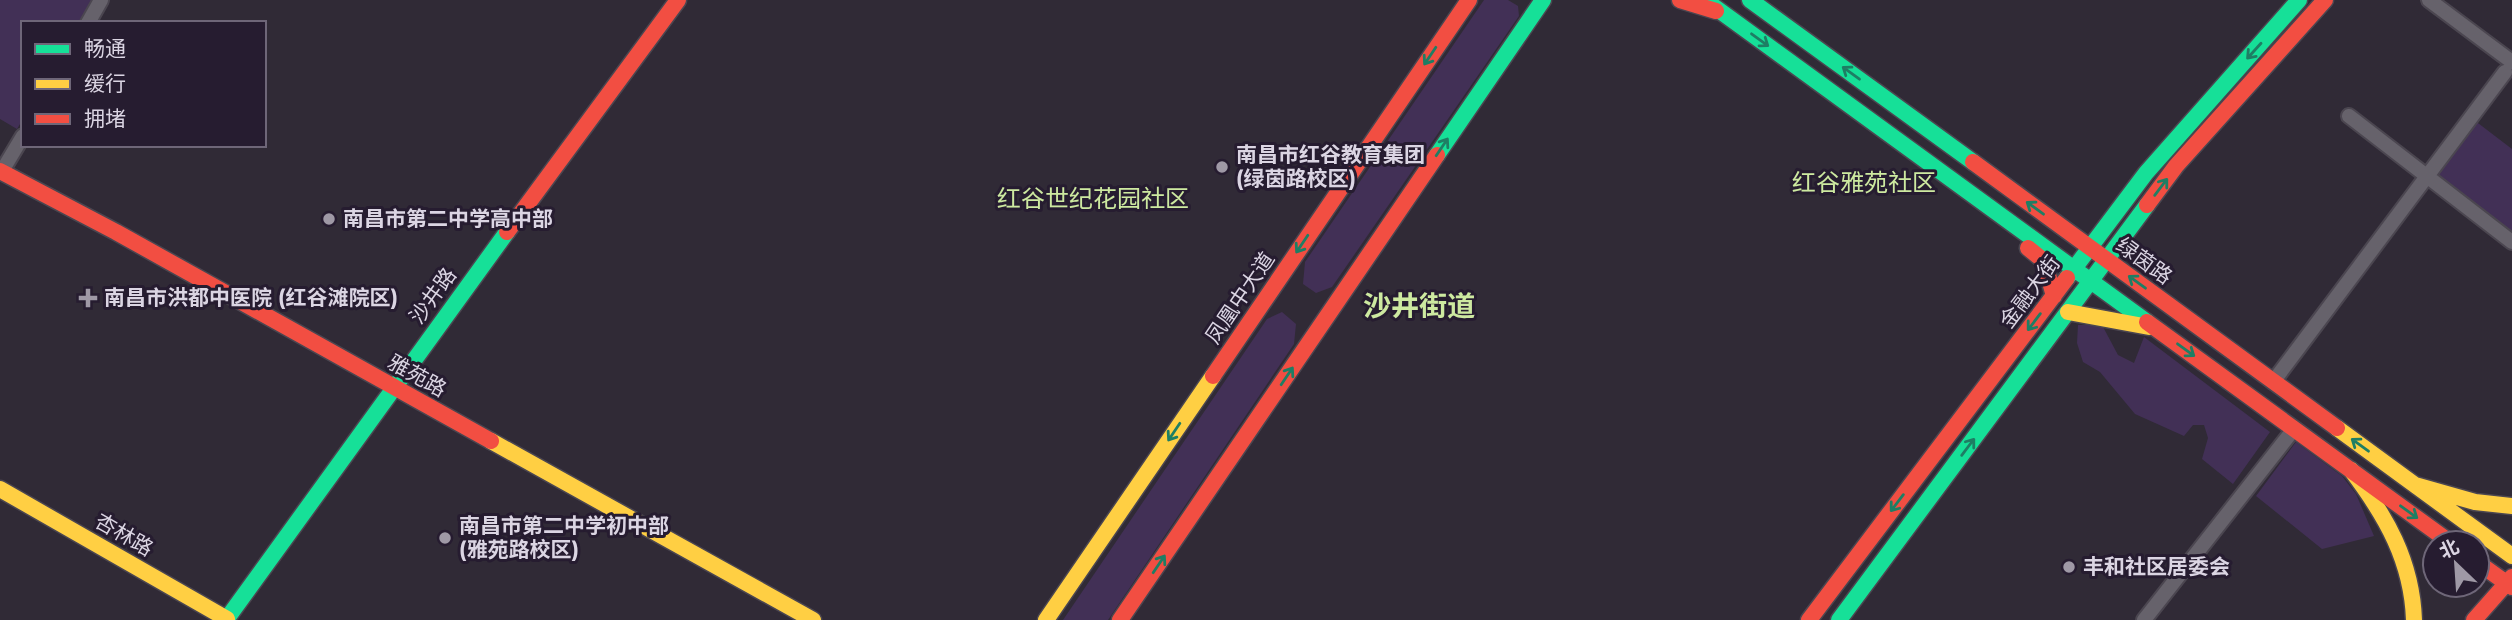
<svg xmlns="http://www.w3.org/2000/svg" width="2512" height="620" font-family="Montserrat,'Noto Sans SC',sans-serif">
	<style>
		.green { fill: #423056 }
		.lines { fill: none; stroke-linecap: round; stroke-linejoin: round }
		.street-casing { stroke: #4b4650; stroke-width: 18 }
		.fast-casing { stroke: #4b4650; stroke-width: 19 }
		.slow-casing { stroke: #4b4650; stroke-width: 19 }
		.jam-casing { stroke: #4b4650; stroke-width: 19 }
		.street { stroke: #66626b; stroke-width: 14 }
		.fast { stroke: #16e098; stroke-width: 16 }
		.slow { stroke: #ffcf43; stroke-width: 16 }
		.jam { stroke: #f24e42; stroke-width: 16 }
		.oneway { stroke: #1e7e64 }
		.poi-dot { fill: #9f99a6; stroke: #261c30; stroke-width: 2.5 }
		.labels { text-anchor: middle; stroke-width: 6; stroke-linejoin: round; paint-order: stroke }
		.poi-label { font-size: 21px; font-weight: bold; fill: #dbd5e3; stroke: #261c30; text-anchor: start }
		.street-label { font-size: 21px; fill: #dbd5e3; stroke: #261c30 }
		.quarter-label { font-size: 24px; fill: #cde9a0; stroke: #261c30 }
		.district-label { font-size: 28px; font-weight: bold; fill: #cde9a0; stroke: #261c30 }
	</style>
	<rect width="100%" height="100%" fill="#302a36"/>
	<path class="green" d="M 0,0 L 98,0 L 83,23 L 23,23 L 23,119 L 17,129 L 0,119 Z
		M 1484,0 L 1508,0 L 1518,6 L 1519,16 L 1332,287 L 1316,293 L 1303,284 L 1305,262 Z
		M 2474,120 L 2512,149 L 2512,237 L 2431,175 Z
		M 1282,312 L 1296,324 L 1294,344 L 1108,620 L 1063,620 L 1267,319 Z
		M 2078,325 L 2102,325 L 2118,355 L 2134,363 L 2144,337 L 2270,432 L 2233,484 L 2202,459 L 2208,438 L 2204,425 L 2193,425 L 2184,436 L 2135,414 L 2100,372 L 2083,362 L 2077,343 Z
		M 2296,442 L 2342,476 L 2356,494 L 2374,536 L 2322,549 L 2256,496 Z"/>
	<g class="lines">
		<g class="street-casing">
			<path id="street" d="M 2429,0 L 2512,62
				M 88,23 L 101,0
				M 2349,116 L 2512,242
				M 2,171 L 23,136
				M 2273,382 L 2505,72
				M 2144,620 L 2294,429"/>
		</g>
		<g class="fast-casing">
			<path id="fast" d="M 1705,0 L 2147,322
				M 1750,0 L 1973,162
				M 1437,155 L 1543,0
				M 2067,278 L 2146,173 L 2299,0
				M 226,620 L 507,232
				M 1839,620 L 2147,205"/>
		</g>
		<g class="slow-casing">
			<path id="slow" d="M 2068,312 L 2149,327
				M 2337,428 L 2512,556
				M 491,441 L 813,620
				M 2351,470 C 2386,516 2412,561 2414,620
				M 2415,485 L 2475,502 L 2512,506
				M 0,489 L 227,619
				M 1046,620 L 1213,376"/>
		</g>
		<g class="jam-casing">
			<path id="jam" d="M 1680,0 L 1716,11
				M 1973,162 L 2337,428
				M 0,171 L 116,232 L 491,441
				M 2147,205 L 2176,166 L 2325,0
				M 507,232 L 678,0
				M 2028,248 L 2044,261 L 2054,296
				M 2147,322 L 2451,543
				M 1213,376 L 1469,0
				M 2477,562 L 2512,587
				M 1120,620 L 1437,155
				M 1809,620 L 2067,278
				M 2474,620 L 2512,577"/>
		</g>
		<use href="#street" class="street"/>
		<use href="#fast" class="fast"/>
		<use href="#slow" class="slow"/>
		<use href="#jam" class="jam"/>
	</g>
	<defs><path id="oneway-shaft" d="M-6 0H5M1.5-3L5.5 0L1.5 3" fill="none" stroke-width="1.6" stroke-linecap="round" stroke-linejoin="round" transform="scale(1.75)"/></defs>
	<g class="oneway">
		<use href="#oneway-shaft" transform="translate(1760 40) rotate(36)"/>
		<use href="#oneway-shaft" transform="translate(2254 51) rotate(132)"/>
		<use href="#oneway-shaft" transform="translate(1430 56) rotate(124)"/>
		<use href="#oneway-shaft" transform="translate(1851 73) rotate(-144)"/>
		<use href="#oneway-shaft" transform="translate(1442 147) rotate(-56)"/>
		<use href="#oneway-shaft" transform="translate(2161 187) rotate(-53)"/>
		<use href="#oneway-shaft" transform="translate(2035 208) rotate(-144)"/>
		<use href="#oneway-shaft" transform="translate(1302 244) rotate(124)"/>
		<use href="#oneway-shaft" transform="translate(2137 282) rotate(-144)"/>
		<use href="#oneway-shaft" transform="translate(2034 322) rotate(127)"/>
		<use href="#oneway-shaft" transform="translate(2186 350) rotate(36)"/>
		<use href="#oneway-shaft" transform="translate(1287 376) rotate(-56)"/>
		<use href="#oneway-shaft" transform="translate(1174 432) rotate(124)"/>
		<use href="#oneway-shaft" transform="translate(2360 445) rotate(-144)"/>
		<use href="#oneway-shaft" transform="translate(1968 447) rotate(-53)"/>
		<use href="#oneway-shaft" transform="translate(1897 503) rotate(127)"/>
		<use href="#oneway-shaft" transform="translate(2409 512) rotate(36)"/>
		<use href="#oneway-shaft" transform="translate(1159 564) rotate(-56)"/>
	</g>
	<g class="poi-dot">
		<circle cx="1222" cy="167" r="7"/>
		<circle cx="329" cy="219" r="7"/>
		<path d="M84.5 287.5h7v7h7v7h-7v7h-7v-7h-7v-7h7z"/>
		<circle cx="445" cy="538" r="7"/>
		<circle cx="2069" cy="567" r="7"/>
	</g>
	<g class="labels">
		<g class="poi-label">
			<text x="1236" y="162">南昌市红谷教育集团<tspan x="1236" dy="24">(绿茵路校区)</tspan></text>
			<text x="343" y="226">南昌市第二中学高中部</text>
			<text x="104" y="305">南昌市洪都中医院 (红谷滩院区)</text>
			<text x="459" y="533">南昌市第二中学初中部<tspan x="459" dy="24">(雅苑路校区)</tspan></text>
			<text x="2083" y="574">丰和社区居委会</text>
		</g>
		<g class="street-label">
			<text transform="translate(2144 261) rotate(36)" y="7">绿茵路</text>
			<text transform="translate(2030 292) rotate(-53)" y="7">金融大街</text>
			<text transform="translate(433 296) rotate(-54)" y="7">沙井路</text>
			<text transform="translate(1240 298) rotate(-56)" y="7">凤凰中大道</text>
			<text transform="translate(417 376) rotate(29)" y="7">雅苑路</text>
			<text transform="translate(124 535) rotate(30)" y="7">杏林路</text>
		</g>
		<g class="quarter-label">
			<text x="1864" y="191">红谷雅苑社区</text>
			<text x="1093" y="207">红谷世纪花园社区</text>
		</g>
		<g class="district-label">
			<text x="1419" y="316">沙井街道</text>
		</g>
	</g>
	<rect x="21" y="21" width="245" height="126" fill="#261c30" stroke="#6e6678" stroke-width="2"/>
	<rect x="35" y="44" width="35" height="10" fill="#16e098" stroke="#6e6678" stroke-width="2"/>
	<text x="84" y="56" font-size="21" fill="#dbd5e3">畅通</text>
	<rect x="35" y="79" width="35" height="10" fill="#ffcf43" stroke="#6e6678" stroke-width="2"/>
	<text x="84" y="91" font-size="21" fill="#dbd5e3">缓行</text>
	<rect x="35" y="114" width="35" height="10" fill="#f24e42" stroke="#6e6678" stroke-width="2"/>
	<text x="84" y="126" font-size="21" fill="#dbd5e3">拥堵</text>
	<g transform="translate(2456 564) rotate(335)"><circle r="33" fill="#261c30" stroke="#6e6678" stroke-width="2"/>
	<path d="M0-5L12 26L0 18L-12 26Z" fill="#9f99a6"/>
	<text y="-10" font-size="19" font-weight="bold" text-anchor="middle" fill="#dbd5e3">北</text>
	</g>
</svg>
